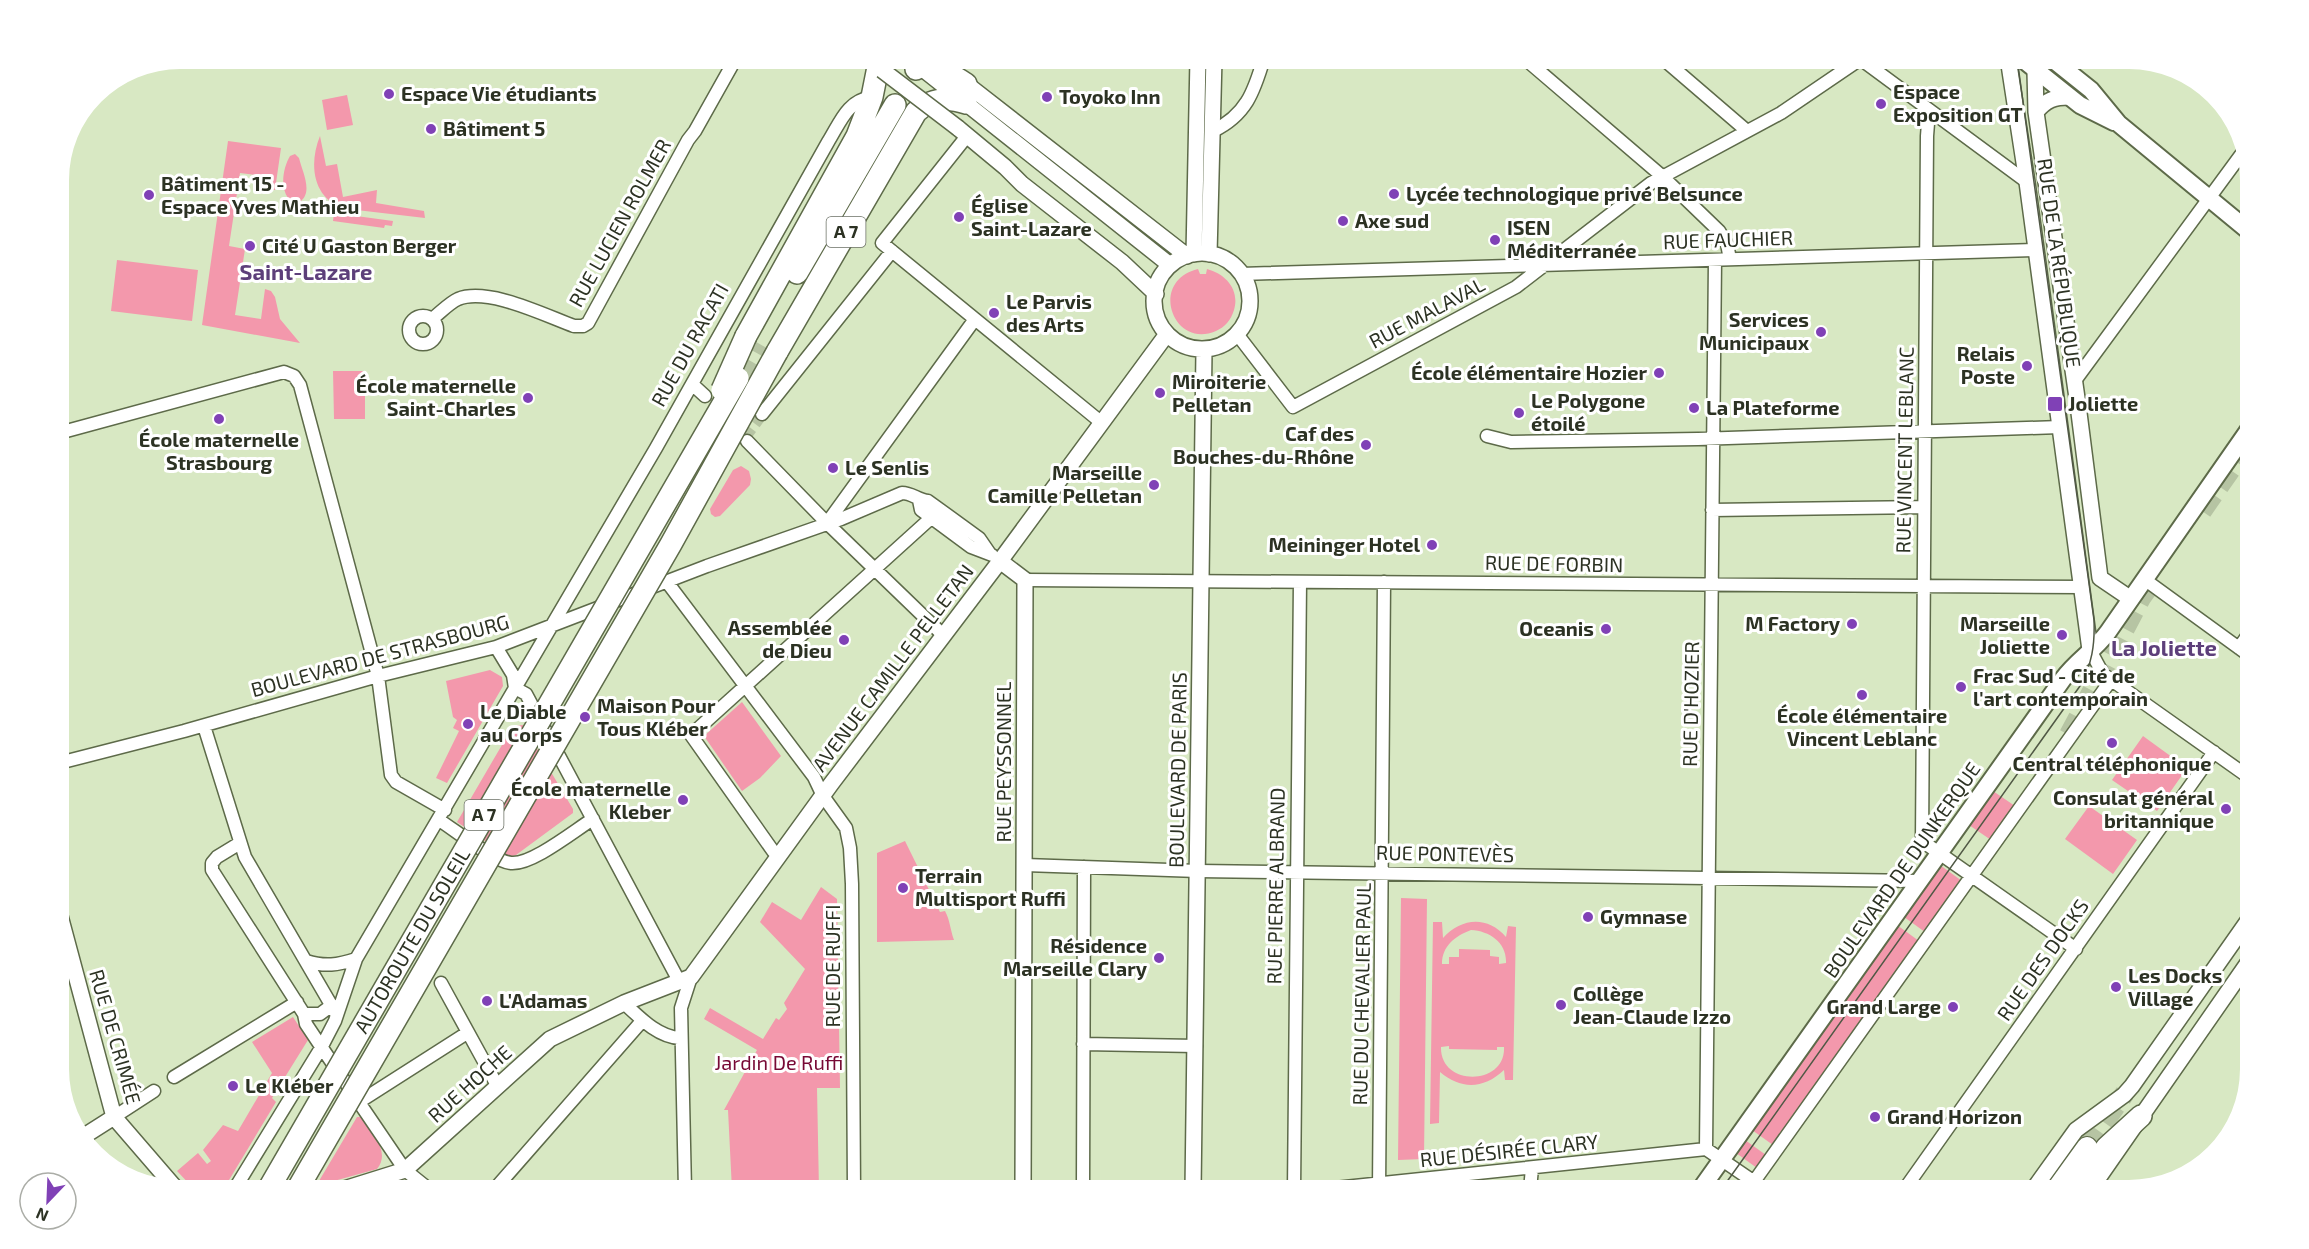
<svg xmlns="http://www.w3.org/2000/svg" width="2309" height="1249" font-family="'Exo 2',sans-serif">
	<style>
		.green { fill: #f398ac; fill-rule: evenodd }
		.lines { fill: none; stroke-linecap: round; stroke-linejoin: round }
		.minor-tunnel { stroke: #b6c4a3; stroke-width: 12; stroke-dasharray: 12 6; stroke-linecap: butt }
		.trunk-tunnel { stroke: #b6c4a3; stroke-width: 20; stroke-dasharray: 20 10; stroke-linecap: butt }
		.motorway-tunnel { stroke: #b6c4a3; stroke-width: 21; stroke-dasharray: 21 10; stroke-linecap: butt }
		.minor-casing { stroke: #5d6a49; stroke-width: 15 }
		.tertiary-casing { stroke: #5d6a49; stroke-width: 18 }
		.secondary-casing { stroke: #5d6a49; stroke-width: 20 }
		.trunk-casing { stroke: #5d6a49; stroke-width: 22 }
		.motorway-casing { stroke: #5d6a49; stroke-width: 24 }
		.minor { stroke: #fff; stroke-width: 12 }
		.tertiary { stroke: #fff; stroke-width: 15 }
		.secondary { stroke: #fff; stroke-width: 16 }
		.trunk { stroke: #fff; stroke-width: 20 }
		.motorway { stroke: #fff; stroke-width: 21 }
		.tram { stroke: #505845; stroke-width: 1.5 }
		.tertiary-bridge-casing { stroke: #5d6a49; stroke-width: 18; stroke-linecap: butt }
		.motorway-bridge-casing { stroke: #5d6a49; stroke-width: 24; stroke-linecap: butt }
		.tertiary-bridge { stroke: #fff; stroke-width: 15 }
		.motorway-bridge { stroke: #fff; stroke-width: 21 }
		.poi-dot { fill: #8041b6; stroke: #fff; stroke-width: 2 }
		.labels { text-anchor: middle; stroke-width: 6; stroke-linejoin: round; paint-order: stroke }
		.shield { fill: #fff; stroke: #6b7065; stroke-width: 1.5 }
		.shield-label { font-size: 18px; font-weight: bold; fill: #2c3223 }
		.poi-label { font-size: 20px; font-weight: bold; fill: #2c3223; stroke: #fff; text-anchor: start }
		.street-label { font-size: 20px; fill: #2c3223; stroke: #fff }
		.park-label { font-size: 20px; fill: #770935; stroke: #fff }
		.quarter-label { font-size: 22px; font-weight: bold; fill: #5d3f7a; stroke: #fff }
	</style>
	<rect width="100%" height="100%" fill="#d8e8c3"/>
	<path class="green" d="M 347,95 L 353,125 L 327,130 L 322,100 Z
		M 320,136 L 326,166 L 337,164 L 343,197 L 377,190 L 376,203 L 424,211 L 425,218 L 348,209 C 313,202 308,165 320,136 Z
		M 228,141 L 281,148 L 275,190 L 264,189 L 265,176 L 240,173 L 229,246 L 245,249 L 235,315 L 261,319 L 265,289 L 271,291 L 275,297 L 280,319 L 300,343 L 202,325 Z
		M 295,154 L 299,158 C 302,171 313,191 301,201 L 288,198 C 280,187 283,168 290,156 Z
		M 334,213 L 393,221 L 392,226 L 385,225 L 384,228 L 333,221 Z
		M 117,260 L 198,270 L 192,321 L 111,311 Z
		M 1198,269 L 1200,274 L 1206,274 L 1207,269 C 1226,274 1240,290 1234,310 C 1231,320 1225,327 1216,331 C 1173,350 1148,281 1198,269 Z
		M 333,371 L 365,371 L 365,419 L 334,419 Z
		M 741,466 L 749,471 L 751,479 L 750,485 L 720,516 L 715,517 L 711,514 L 710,509 L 733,470 Z
		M 490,670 L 502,677 L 503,686 L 447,783 L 436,778 L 459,731 L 453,728 L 457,720 L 453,717 L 446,681 Z
		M 742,702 L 781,756 L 760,778 L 742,791 L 704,736 Z
		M 523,725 L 573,809 L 573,813 L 516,855 L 509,857 L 457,822 L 513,726 Z
		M 2143,736 L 2187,768 L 2157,811 L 2112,780 Z
		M 1993,791 L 2015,806 L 1991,840 L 1969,825 Z
		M 2089,806 L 2137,840 L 2113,874 L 2065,839 Z
		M 905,841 L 940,912 L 945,911 C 950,920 950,929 954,940 L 877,942 L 877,853 Z
		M 1940,865 L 1962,881 L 1925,932 L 1904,917 Z
		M 821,887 L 837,899 L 840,1088 L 817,1088 L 819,1190 L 732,1190 L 728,1110 L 724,1110 L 757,1050 L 704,1019 L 710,1008 L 763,1039 L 776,1018 L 779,1020 L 787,1009 L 784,1003 L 805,969 L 760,922 L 772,902 L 801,920 Z
		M 1401,898 L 1427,899 L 1424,1159 L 1398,1160 Z
		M 1433,922 L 1442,922 L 1443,938 C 1461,918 1487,915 1506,937 L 1508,926 L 1516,927 L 1513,1080 L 1505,1080 L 1504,1070 C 1483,1090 1460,1089 1440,1072 L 1439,1123 L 1430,1124 ZM 1471,930 C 1490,931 1507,943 1506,963 L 1499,964 L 1499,957 L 1490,956 L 1490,950 L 1459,949 L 1459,957 L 1449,957 L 1449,964 L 1442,964 C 1442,946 1455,936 1471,930 ZM 1449,1046 L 1449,1049 L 1497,1050 L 1497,1047 L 1504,1047 C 1506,1086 1440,1087 1441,1047 Z
		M 1897,925 L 1919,941 L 1773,1145 L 1752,1130 Z
		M 293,1017 L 308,1040 L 272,1098 L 276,1102 L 223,1190 L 195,1190 L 177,1171 L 198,1153 L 207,1164 L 211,1161 L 203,1150 L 223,1125 L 238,1131 L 272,1073 L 252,1042 Z
		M 357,1117 L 362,1117 C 372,1133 391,1152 377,1169 L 316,1186 Z
		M 1745,1140 L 1766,1155 L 1757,1168 L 1736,1153 Z"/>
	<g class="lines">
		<path class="minor-tunnel" d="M 744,438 L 762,414"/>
		<path class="trunk-tunnel" d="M 2202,511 L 2250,442
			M 2069,735 L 2141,598 L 2154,580
			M 2087,1147 L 2125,1093"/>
		<path class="motorway-tunnel" d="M 916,112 L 933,83
			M 738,378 L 758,343"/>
		<g class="minor-casing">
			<path id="minor" d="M 1524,58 L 1663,177 L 1719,231 L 1727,244 L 1730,259
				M 1662,58 L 1747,131
				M 1859,58 L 2027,182
				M 1929,111 L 1927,136 L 1922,841 L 2076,949
				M 1213,131 C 1246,115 1254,92 1264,58
				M 967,136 L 882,243 L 1102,423
				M 1241,274 L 2036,250
				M409 330a14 14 0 1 1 28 0a14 14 0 1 1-28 0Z
				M 432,319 C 440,313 449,303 458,299 C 488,287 544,315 574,326 L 583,326 L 588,323 L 688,140 L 695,131 L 736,58
				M 1237,334 L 1293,407 L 1516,287 L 1651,183 L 1781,113 L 1862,58
				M 2074,382 L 2243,152
				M 692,384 L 705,396
				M 762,414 L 892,251
				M 59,433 L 284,372 L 294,376 L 300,385 L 378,676 L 391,775 L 396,782 L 445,810
				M 1487,436 L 1511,442 L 1698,439 L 2060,427
				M 747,441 L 827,523 L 944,636
				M 919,500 L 921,510 L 971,547 L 992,555
				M 1712,510 L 1924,507
				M 827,523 L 975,319
				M 2144,579 L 2250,656
				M 1025,580 L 2082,587
				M 667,582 L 814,777 L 823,796 L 846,828 L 850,848 L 852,884 L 854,1190
				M 496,647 L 513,675 L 515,688 L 526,694 L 679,981
				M 2239,648 L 2250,632
				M 2090,650 L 2103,674 L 2250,778
				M 204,726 L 245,857 L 337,1015
				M 59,763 L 184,731 L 378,676 L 496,647 L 707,566 L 841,519 L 902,493 C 912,493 918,500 928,501 L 979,538 L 990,554
				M 439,820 C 455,830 493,861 511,863 C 532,865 575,830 593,819
				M 240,843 L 217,857 L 212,863 L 212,870 L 304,1014 L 306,1024 L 318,1042 L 405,1170 L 430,1190
				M 780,856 L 773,851 L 691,735 L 931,518
				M 1025,865 L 1198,871 L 1920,881
				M 306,961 C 325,967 338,965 356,959
				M 441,983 L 498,1087
				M 624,1003 C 640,1018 658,1037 680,1038
				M 304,1014 L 320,1014 L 332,1005
				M 1083,1044 L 1196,1046
				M 174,1077 L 297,1002
				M 359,1102 L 467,1033
				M 114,1117 L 154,1091
				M 1706,1149 L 1715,260
				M 1706,1149 L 1766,1190
				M 234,1190 L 321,1048 L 335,1021 L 356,959 L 656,448 L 828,142 C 841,121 847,101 872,97
				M 494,1190 L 642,1021
				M 685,1190 L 681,1008 L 691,977
				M 1083,1190 L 1084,867
				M 1294,1190 L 1300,582
				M 1316,1190 L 1706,1149
				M 1379,1190 L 1384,582
				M 1530,1190 L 1532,1168
				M 1748,1190 L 2111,680
				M 1904,1190 L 2214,752"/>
		</g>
		<g class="tertiary-casing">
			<path id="tertiary" d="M 909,58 L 1170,265
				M 2008,58 L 2027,182 L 2090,650
				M 2035,71 L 2036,112 L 2078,405 L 2100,578 L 2131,599
				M 960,79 L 1187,256
				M 2036,112 C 2046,100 2054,97 2069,97
				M 958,128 L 1005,167 L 1022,184 L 1122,262 L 1156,294
				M1154 301a48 48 0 1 1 96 0a48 48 0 1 1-96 0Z
				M 1194,254 L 1198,58
				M 1209,254 L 1214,58
				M 1000,561 L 1025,580 L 1023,1190
				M 59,912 L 114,1117 L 177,1190
				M 81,1138 L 114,1117
				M 341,1190 L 405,1170 L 550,1039 L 624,1003 L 691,977 L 831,784 L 1000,561 L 1167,334
				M 1193,1190 L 1204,350
				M 2033,1190 L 2076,1130 L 2124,1095 L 2132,1086 L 2250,918
				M 2090,1190 L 2250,960"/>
		</g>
		<g class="secondary-casing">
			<path id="secondary" d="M 2021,58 L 2080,105 L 2114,122
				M 2051,58 L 2091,90 L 2119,124 L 2250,232
				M 1700,1190 L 2063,679 C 2076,661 2095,650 2108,632 L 2250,428"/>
		</g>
		<g class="trunk-casing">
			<path id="trunk" d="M 2056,1190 L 2087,1147"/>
		</g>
		<g class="motorway-casing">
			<path id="motorway" d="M 916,69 C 931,59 953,76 966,84
				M 797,273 L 895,105
				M 746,336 L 857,136 L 872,97 L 878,67
				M 777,352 L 916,112 C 931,98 947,97 966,103
				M 2074,1190 L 2107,1147 L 2141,1116"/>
		</g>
		<use href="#minor" class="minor"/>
		<use href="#tertiary" class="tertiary"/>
		<use href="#secondary" class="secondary"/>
		<use href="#trunk" class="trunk"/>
		<use href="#motorway" class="motorway"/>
		<path class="tram" d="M 1721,1190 L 2080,686 C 2092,664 2095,645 2094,620 L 2017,58"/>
		<g class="tertiary-bridge-casing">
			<path id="tertiary-bridge" d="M 882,70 L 958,128"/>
		</g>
		<g class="motorway-bridge-casing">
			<g id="motorway-bridge">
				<path d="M 722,390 L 746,336"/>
				<path id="s1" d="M 268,1190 L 738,378"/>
				<path d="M 297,1190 L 671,544 L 777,352"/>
			</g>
		</g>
		<use href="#tertiary-bridge" class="tertiary-bridge"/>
		<use href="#motorway-bridge" class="motorway-bridge"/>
	</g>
	<g class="poi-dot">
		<circle cx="389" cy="94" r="6"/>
		<circle cx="1047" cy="97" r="6"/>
		<circle cx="1881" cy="104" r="6"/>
		<circle cx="431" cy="129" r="6"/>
		<circle cx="1394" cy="194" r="6"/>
		<circle cx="149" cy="195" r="6"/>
		<circle cx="959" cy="217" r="6"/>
		<circle cx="1343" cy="221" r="6"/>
		<circle cx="1495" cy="240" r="6"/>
		<circle cx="250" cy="246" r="6"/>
		<circle cx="994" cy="313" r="6"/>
		<circle cx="1821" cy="332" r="6"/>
		<circle cx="2027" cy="366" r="6"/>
		<circle cx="1659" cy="373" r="6"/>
		<circle cx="1160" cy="393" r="6"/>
		<circle cx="528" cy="398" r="6"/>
		<rect x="2047" y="396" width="16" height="16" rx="3"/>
		<circle cx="1694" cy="408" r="6"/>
		<circle cx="1519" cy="413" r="6"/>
		<circle cx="219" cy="419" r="6"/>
		<circle cx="1366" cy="445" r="6"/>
		<circle cx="833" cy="468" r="6"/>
		<circle cx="1154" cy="485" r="6"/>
		<circle cx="1432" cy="545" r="6"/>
		<circle cx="1852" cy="624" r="6"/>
		<circle cx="1606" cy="629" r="6"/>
		<circle cx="2062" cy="635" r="6"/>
		<circle cx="844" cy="640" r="6"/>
		<circle cx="1961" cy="687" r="6"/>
		<circle cx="1862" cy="695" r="6"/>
		<circle cx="585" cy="717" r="6"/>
		<circle cx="468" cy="724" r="6"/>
		<circle cx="2112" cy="743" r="6"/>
		<circle cx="683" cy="800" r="6"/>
		<circle cx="2226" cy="809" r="6"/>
		<circle cx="903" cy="888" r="6"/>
		<circle cx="1588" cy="917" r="6"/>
		<circle cx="1159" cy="958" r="6"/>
		<circle cx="2116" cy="987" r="6"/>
		<circle cx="487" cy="1001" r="6"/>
		<circle cx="1561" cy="1005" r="6"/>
		<circle cx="1953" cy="1007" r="6"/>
		<circle cx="233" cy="1086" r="6"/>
		<circle cx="1875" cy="1117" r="6"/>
	</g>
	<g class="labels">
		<g class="shield">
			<rect x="826.5" y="217" width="39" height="30" rx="4.5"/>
			<rect x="464.5" y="800" width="39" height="30" rx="4.5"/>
		</g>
		<g class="shield-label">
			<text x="846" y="238">A 7</text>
			<text x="484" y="821">A 7</text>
		</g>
		<g class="poi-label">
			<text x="1893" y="99">Espace<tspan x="1893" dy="23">Exposition GT</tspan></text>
			<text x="401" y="101">Espace Vie étudiants</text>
			<text x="1059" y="104">Toyoko Inn</text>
			<text x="443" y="136">Bâtiment 5</text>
			<text x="161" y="191">Bâtiment 15 -<tspan x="161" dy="23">Espace Yves Mathieu</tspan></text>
			<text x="1406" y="201">Lycée technologique privé Belsunce</text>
			<text x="971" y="213">Église<tspan x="971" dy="23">Saint-Lazare</tspan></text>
			<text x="1355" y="228">Axe sud</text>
			<text x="1507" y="235">ISEN<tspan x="1507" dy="23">Méditerranée</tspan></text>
			<text x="262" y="253">Cité U Gaston Berger</text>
			<text x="1006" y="309">Le Parvis<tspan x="1006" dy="23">des Arts</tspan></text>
			<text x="1809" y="327" text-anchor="end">Services<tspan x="1809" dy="23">Municipaux</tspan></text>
			<text x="2015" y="361" text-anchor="end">Relais<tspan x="2015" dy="23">Poste</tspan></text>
			<text x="1647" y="380" text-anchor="end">École élémentaire Hozier</text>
			<text x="1172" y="389">Miroiterie<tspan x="1172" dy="23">Pelletan</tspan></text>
			<text x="516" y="393" text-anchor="end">École maternelle<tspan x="516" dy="23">Saint-Charles</tspan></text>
			<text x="1531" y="408">Le Polygone<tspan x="1531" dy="23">étoilé</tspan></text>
			<text x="2068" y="411">Joliette</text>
			<text x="1706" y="415">La Plateforme</text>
			<text x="1354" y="441" text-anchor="end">Caf des<tspan x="1354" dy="23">Bouches-du-Rhône</tspan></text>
			<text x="219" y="447" text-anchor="middle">École maternelle<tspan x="219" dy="23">Strasbourg</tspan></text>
			<text x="845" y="475">Le Senlis</text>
			<text x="1142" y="480" text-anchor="end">Marseille<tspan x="1142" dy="23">Camille Pelletan</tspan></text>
			<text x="1420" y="552" text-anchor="end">Meininger Hotel</text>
			<text x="1840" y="631" text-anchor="end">M Factory</text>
			<text x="2050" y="631" text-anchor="end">Marseille<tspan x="2050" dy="23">Joliette</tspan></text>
			<text x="832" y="635" text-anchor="end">Assemblée<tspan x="832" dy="23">de Dieu</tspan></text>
			<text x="1594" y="636" text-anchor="end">Oceanis</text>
			<text x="1973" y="683">Frac Sud - Cité de<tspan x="1973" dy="23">l'art contemporain</tspan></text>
			<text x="597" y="713">Maison Pour<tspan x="597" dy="23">Tous Kléber</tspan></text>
			<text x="480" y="719">Le Diable<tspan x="480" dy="23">au Corps</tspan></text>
			<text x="1862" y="723" text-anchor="middle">École élémentaire<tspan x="1862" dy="23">Vincent Leblanc</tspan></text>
			<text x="2112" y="771" text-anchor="middle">Central téléphonique</text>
			<text x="671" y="796" text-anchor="end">École maternelle<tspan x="671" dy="23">Kleber</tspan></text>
			<text x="2214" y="805" text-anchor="end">Consulat général<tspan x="2214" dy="23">britannique</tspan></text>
			<text x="915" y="883">Terrain<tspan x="915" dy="23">Multisport Ruffi</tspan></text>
			<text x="1600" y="924">Gymnase</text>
			<text x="1147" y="953" text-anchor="end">Résidence<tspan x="1147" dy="23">Marseille Clary</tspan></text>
			<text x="2128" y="983">Les Docks<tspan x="2128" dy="23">Village</tspan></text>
			<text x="1573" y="1001">Collège<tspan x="1573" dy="23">Jean-Claude Izzo</tspan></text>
			<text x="499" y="1008">L'Adamas</text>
			<text x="1941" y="1014" text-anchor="end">Grand Large</text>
			<text x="245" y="1093">Le Kléber</text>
			<text x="1887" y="1124">Grand Horizon</text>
		</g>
		<g class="street-label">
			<text transform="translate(620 223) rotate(-61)" y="7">RUE LUCIEN ROLMER</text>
			<text transform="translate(1728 240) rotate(-2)" y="7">RUE FAUCHIER</text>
			<text transform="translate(2059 263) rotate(82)" y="7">RUE DE LA RÉPUBLIQUE</text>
			<text transform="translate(1427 313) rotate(-28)" y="7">RUE MALAVAL</text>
			<text transform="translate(690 345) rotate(-61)" y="7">RUE DU RACATI</text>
			<text transform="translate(1905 450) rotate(-89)" y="7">RUE VINCENT LEBLANC</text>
			<text transform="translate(1554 564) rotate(1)" y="7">RUE DE FORBIN</text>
			<text transform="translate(380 656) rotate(-15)" y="7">BOULEVARD DE STRASBOURG</text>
			<text transform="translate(893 668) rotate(-53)" y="7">AVENUE CAMILLE PELLETAN</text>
			<text transform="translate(1691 704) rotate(-89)" y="7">RUE D'HOZIER</text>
			<text transform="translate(1004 762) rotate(-90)" y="7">RUE PEYSSONNEL</text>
			<text transform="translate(1178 770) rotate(-89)" y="7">BOULEVARD DE PARIS</text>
			<text transform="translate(1445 854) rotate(1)" y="7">RUE PONTEVÈS</text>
			<text transform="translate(1902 870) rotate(-55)" y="7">BOULEVARD DE DUNKERQUE</text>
			<text transform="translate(1276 886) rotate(-89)" y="7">RUE PIERRE ALBRAND</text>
			<text dy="7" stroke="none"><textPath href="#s1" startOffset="288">AUTOROUTE DU SOLEIL</textPath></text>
			<text transform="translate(2043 960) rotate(-55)" y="7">RUE DES DOCKS</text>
			<text transform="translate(833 966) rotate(-90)" y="7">RUE DE RUFFI</text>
			<text transform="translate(1362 994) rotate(-89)" y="7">RUE DU CHEVALIER PAUL</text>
			<text transform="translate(115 1037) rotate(74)" y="7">RUE DE CRIMÉE</text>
			<text transform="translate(470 1084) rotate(-42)" y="7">RUE HOCHE</text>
			<text transform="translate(1509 1151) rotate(-6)" y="7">RUE DÉSIRÉE CLARY</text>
		</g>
		<g class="park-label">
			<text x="779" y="1070">Jardin De Ruffi</text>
		</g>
		<g class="quarter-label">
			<text x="306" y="280">Saint-Lazare</text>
			<text x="2164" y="656">La Joliette</text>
		</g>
	</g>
	<path d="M0 0H2309V1249H0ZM180 69H2129A111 111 0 0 1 2240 180V1069A111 111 0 0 1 2129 1180H180A111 111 0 0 1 69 1069V180A111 111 0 0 1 180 69Z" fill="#fff" fill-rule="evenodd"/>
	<g transform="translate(48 1201) rotate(203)"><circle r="28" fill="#ffffff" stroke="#abada7" stroke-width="1.5"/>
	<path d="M0-4.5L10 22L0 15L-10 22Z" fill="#8041b6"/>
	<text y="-9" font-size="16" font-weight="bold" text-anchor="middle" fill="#2c3223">N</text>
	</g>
</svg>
